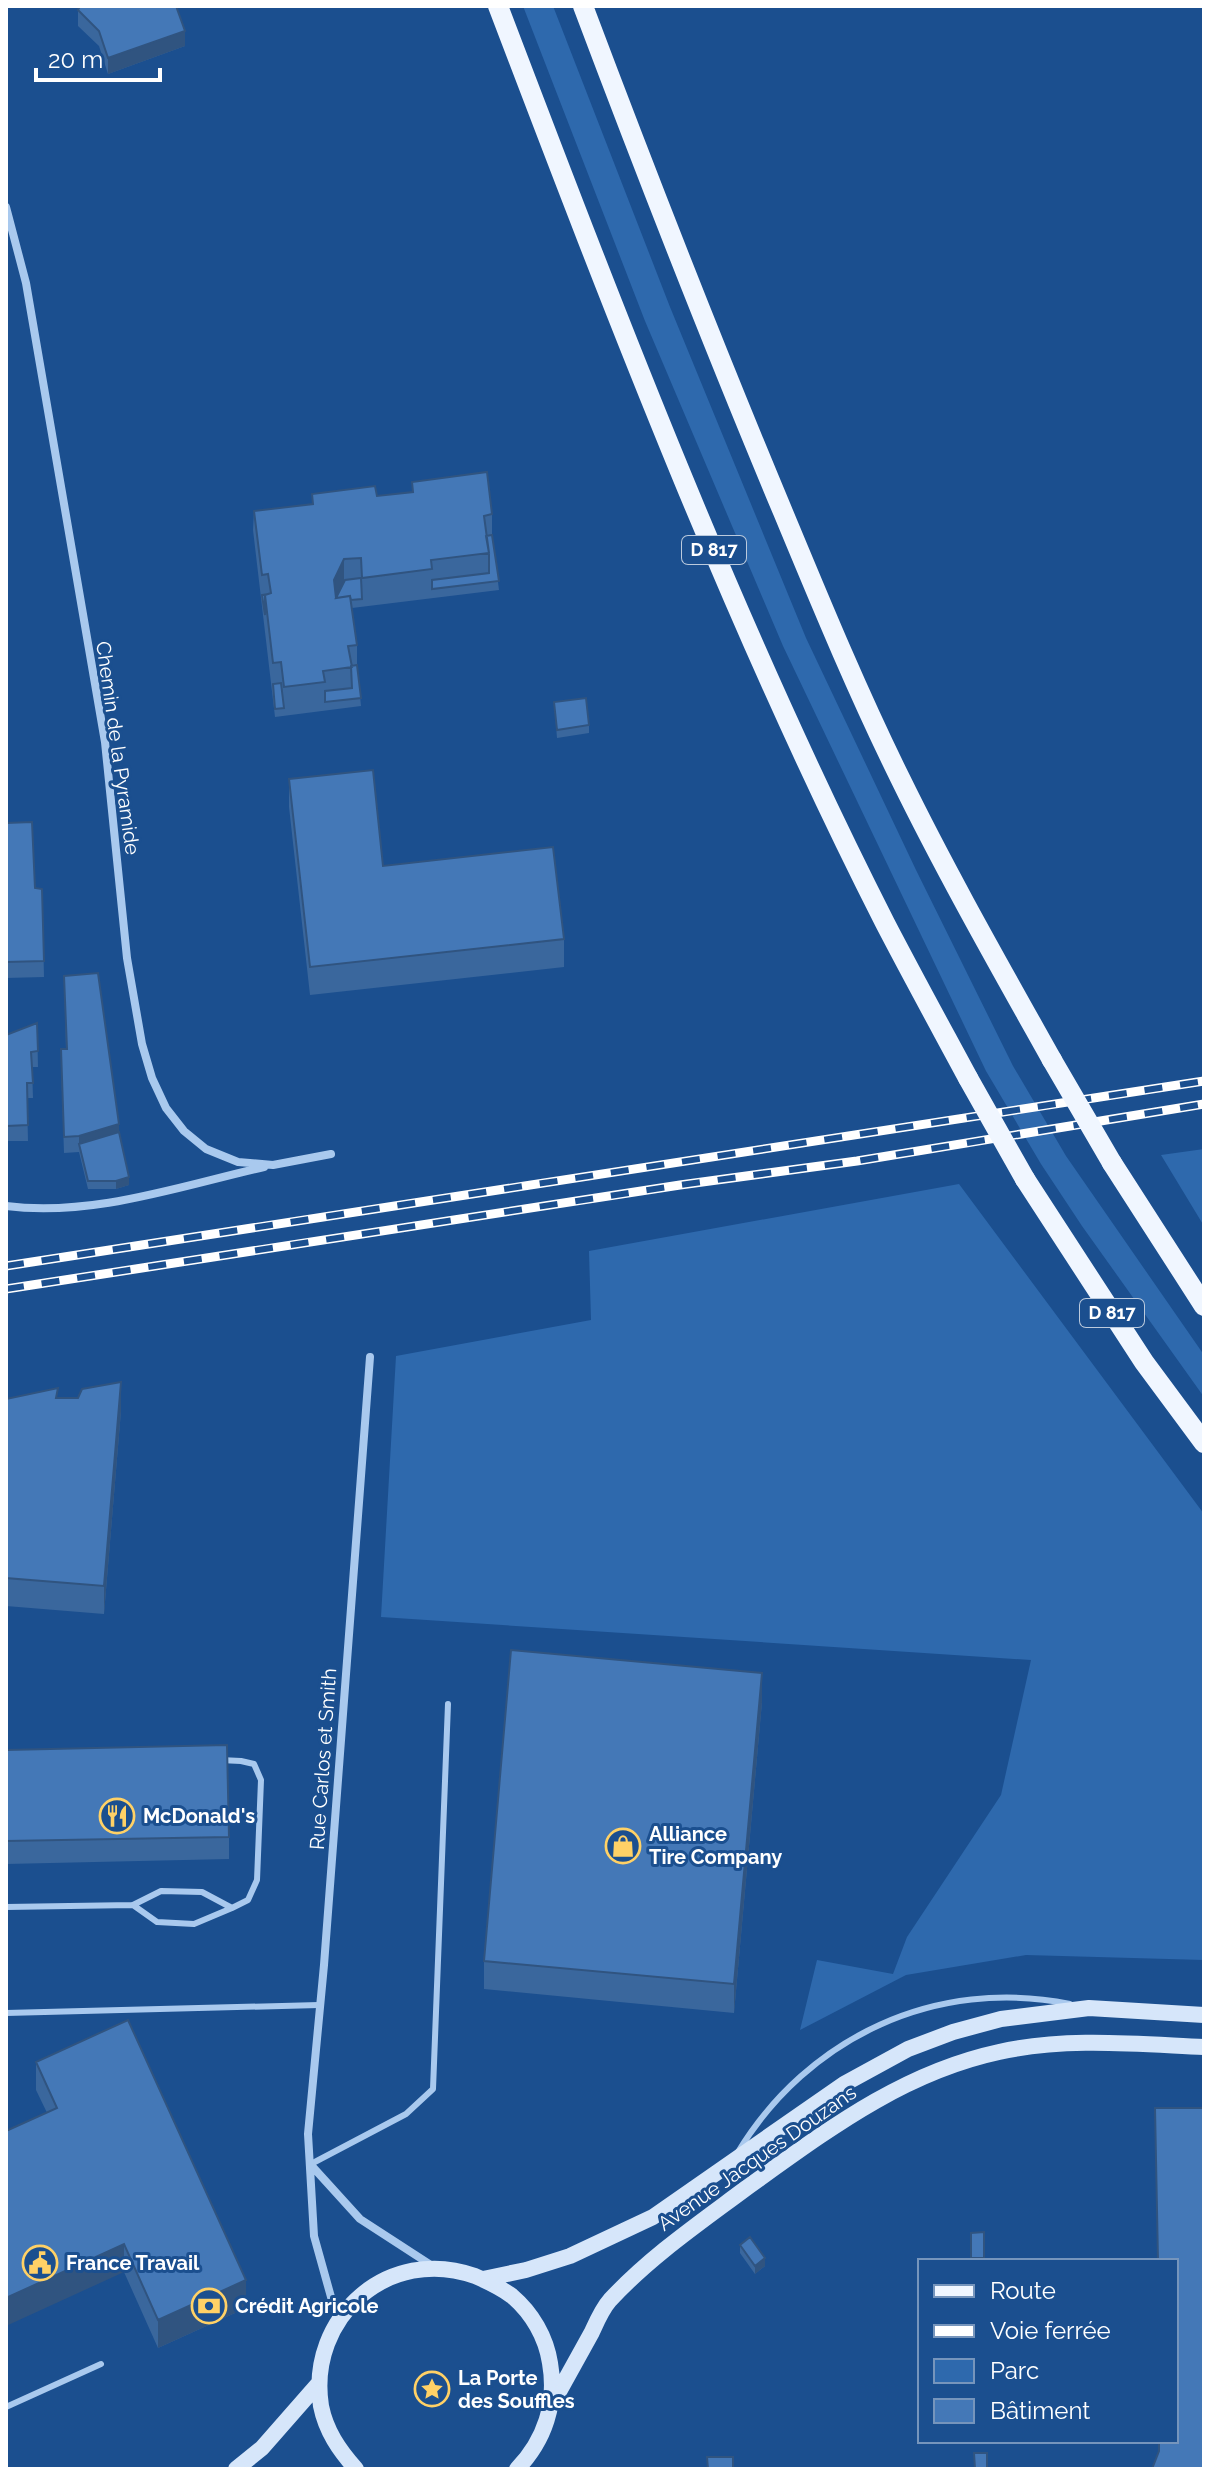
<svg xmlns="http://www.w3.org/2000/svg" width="1210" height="2475" font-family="Raleway,sans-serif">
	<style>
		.green { fill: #2e69ad }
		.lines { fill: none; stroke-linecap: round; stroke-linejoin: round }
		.service { stroke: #a9c9ee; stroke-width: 6 }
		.minor { stroke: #a9c9ee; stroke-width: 8 }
		.secondary { stroke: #d6e6fa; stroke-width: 16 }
		.primary { stroke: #f0f6ff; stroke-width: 20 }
		.rail-casing { stroke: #fff; stroke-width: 9 }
		.rail { stroke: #1b4f8f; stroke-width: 6; stroke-dasharray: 18; stroke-linecap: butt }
		.primary-bridge { stroke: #f0f6ff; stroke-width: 20 }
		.wall { fill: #3a679d }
		.shaded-wall { fill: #305480 }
		.building { fill: #4478b7; stroke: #305480; stroke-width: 2 }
		.labels { text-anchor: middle; stroke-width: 6; stroke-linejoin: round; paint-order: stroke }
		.shield { fill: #1b4f8f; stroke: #bbcadd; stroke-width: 2 }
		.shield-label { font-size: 18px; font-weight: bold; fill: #fff }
		.street-label { font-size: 20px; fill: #fff; stroke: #1b4f8f }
		.poi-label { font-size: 20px; font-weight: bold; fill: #fff; stroke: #1b4f8f; text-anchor: start }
	</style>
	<rect width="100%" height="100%" fill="#1b4f8f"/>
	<path class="green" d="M 523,6 L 553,6 L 670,307 L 806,638 L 916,870 L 1013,1066 L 1066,1156 L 1204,1355 L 1204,1397 L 1082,1226 L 1041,1164 L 986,1071 L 783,646 L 645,321 Z
		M 1204,1149 L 1204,1226 L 1161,1155 Z
		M 959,1184 L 1204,1514 L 1204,1960 L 1026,1955 L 906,1975 L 800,2030 L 817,1960 L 893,1974 L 907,1937 L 1001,1795 L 1031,1660 L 381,1617 L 396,1356 L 591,1320 L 589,1251 Z"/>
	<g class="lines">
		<path class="service" d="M 133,1905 L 157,1922 L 194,1924 L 232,1908
			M 6,1907 L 133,1905 L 161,1891 L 202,1892 L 232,1908 L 248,1900 L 257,1880 L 261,1780 L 254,1764 L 241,1761 L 220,1760
			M 6,2013 L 319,2005
			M 738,2152 C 808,2037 936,1977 1070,2004
			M 311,2164 L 406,2114 L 433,2089 L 448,1704
			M 6,2407 L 101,2364"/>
		<path class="minor" d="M 6,207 L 26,283 L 105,742 L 127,958 L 142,1044 L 152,1078 L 166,1108 L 184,1131 L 206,1149 L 238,1162 L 273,1165 L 331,1154
			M 6,1206 C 93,1217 180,1186 264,1167
			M 311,2165 L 360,2219 L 434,2267
			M 338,2322 L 314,2236 L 308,2134 L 324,1965 L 370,1357"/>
		<path class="secondary" d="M 483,2279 L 526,2270 L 570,2256 L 653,2217 L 844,2084 L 908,2049 L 953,2032 L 1001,2019 L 1089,2008 L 1204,2015
			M 551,2406 C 565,2381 578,2357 592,2332 C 597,2321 602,2309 610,2300 C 650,2257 698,2224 745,2189 C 825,2132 901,2073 999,2052 C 1066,2037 1136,2044 1204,2047
			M 236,2469 L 262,2448 L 319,2383
			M 356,2469 C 339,2450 326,2431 321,2406 C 307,2317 389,2245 475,2276 C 489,2282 500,2287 512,2296 C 532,2313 546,2337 550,2363 C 557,2403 545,2440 517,2469"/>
		<path class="primary" d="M 498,6 C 616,316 735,628 885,923 C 912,975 940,1026 968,1078
			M 583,6 C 647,176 713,345 783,512 C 820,601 857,691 900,778 C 947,874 1000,967 1052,1060
			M 1112,1163 L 1204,1306
			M 1025,1179 L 1144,1362 L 1204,1443"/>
		<g class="rail-casing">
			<path id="rail" d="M 6,1266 L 1204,1081
				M 6,1289 L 680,1185 L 857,1161 L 1204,1104"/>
		</g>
		<use href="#rail" class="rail"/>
		<path class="primary-bridge" d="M 1052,1060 L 1112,1163
			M 968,1078 L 1025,1179"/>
	</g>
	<path class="wall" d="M 78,10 L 185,46 L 108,74 L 99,46 L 78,26 Z
		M 412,482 L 492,514 L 492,535 L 499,590 L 352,608 L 357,645 L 357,665 L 361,706 L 275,717 L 253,530 L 254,511 L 312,504 L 312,494 L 377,496 L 412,492 Z
		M 554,702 L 589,725 L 589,733 L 557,738 Z
		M 289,779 L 383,866 L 564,939 L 564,967 L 310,995 L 289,807 Z
		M 6,823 L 35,888 L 42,889 L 44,977 L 6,978 Z
		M 64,976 L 119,1132 L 129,1185 L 116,1189 L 88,1189 L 79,1152 L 64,1153 L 61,1064 L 66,1049 Z
		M 37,1023 L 38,1067 L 32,1067 L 33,1098 L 27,1098 L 28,1141 L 7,1141 L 6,1149 L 6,1035 Z
		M 58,1398 L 121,1411 L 104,1614 L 6,1606 L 6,1399 Z
		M 762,1702 L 734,2013 L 484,1989 L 484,1961 Z
		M 6,1750 L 229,1837 L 229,1859 L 6,1864 Z
		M 36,2062 L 246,2308 L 158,2348 L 124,2272 L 36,2090 Z
		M 984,2232 L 984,2261 L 971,2261 L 971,2233 Z
		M 740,2245 L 765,2266 L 755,2274 L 740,2253 Z"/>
	<path class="shaded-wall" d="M 185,31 L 185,46 L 108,74 L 108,58 Z
		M 344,559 L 344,588 L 334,608 L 334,580 Z
		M 119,1124 L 119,1140 L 79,1144 L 79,1136 Z
		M 129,1177 L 129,1185 L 116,1189 L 116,1181 Z
		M 121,1382 L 121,1411 L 104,1614 L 104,1586 Z
		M 762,1673 L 762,1702 L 734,2013 L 734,1984 Z
		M 124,2244 L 124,2272 L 6,2326 L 6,2298 Z
		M 765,2258 L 765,2266 L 755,2274 L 755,2266 Z
		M 246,2280 L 246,2308 L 158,2348 L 158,2320 Z"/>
	<path class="building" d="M 80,6 L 176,6 L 185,31 L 108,58 L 99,31 L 78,10 Z
		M 487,472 L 492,514 L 484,516 L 489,553 L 431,560 L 432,569 L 362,578 L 361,558 L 344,559 L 334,580 L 336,598 L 350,596 L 357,645 L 348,646 L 352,667 L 323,671 L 325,682 L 284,687 L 281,662 L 273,663 L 265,595 L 271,593 L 268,574 L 262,575 L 254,511 L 313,504 L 312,494 L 375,486 L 377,496 L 413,492 L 412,482 Z
		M 492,535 L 499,581 L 432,589 L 432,580 L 489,573 L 489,553 L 486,536 Z
		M 361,578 L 362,599 L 351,600 L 350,596 L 336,598 L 345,580 Z
		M 268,594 L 265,595 L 265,615 L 262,595 Z
		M 357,665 L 361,698 L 325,702 L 325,691 L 352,688 L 351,666 Z
		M 281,683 L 284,708 L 275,709 L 273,684 Z
		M 586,698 L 589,725 L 557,730 L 554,702 Z
		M 373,770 L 383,866 L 553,847 L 564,939 L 310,967 L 289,779 Z
		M 32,822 L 35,888 L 42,889 L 44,961 L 6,962 L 6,823 Z
		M 98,973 L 119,1124 L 79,1136 L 64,1137 L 61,1049 L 67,1049 L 64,976 Z
		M 37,1023 L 38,1051 L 31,1052 L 33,1083 L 27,1083 L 28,1125 L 7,1126 L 6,1133 L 6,1035 Z
		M 119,1132 L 129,1177 L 116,1181 L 88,1181 L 79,1144 Z
		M 121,1382 L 104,1586 L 6,1578 L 6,1399 L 58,1388 L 56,1398 L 78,1398 L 82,1389 Z
		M 511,1650 L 762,1673 L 734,1984 L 484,1961 Z
		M 227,1745 L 229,1837 L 6,1841 L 6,1750 Z
		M 128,2020 L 246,2280 L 158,2320 L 124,2244 L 6,2298 L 6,2131 L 57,2108 L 36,2062 Z
		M 1155,2108 L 1204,2108 L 1204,2469 L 1152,2469 L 1159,2451 L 1159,2441 L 1176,2441 L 1176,2261 L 1158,2261 Z
		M 984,2232 L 984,2258 L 971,2258 L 971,2233 Z
		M 750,2237 L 765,2258 L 755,2266 L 740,2245 Z
		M 974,2453 L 987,2453 L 987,2469 L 975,2469 Z
		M 707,2457 L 733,2457 L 733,2469 L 708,2469 Z"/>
	<defs>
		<g id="restaurant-ring" transform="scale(1.8)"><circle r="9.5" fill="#1b4f8f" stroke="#ffd166" stroke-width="1.5"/><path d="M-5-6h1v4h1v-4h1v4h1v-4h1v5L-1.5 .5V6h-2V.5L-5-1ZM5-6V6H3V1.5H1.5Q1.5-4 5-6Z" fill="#ffd166"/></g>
		<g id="shop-ring" transform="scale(1.8)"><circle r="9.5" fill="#1b4f8f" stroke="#ffd166" stroke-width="1.5"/><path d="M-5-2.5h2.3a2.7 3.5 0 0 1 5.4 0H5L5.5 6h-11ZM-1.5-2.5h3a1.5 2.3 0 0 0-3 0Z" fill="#ffd166"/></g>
		<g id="civic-ring" transform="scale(1.8)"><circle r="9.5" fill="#1b4f8f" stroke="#ffd166" stroke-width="1.5"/><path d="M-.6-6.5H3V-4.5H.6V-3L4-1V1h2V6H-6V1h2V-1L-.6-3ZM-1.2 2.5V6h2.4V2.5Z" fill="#ffd166"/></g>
		<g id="bank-ring" transform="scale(1.8)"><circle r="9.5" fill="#1b4f8f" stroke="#ffd166" stroke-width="1.5"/><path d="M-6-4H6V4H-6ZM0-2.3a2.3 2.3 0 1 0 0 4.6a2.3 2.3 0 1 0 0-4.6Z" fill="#ffd166"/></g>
		<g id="sight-ring" transform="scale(1.8)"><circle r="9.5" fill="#1b4f8f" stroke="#ffd166" stroke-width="1.5"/><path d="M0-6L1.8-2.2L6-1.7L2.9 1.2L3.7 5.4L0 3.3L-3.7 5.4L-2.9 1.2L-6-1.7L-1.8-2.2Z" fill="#ffd166"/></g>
	</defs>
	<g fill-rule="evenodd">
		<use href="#restaurant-ring" x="117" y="1816"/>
		<use href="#shop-ring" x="623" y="1846"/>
		<use href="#civic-ring" x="40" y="2263"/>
		<use href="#bank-ring" x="209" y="2306"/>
		<use href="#sight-ring" x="432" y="2389"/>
	</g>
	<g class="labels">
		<g class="shield">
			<rect x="682" y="536" width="64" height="28" rx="6"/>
			<rect x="1080" y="1299" width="64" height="28" rx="6"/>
		</g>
		<g class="shield-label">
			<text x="714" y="556">D 817</text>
			<text x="1112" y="1319">D 817</text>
		</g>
		<g class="street-label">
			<text transform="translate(118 748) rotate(82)" y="7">Chemin de la Pyramide</text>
			<text transform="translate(323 1759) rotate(-86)" y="7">Rue Carlos et Smith</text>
			<text transform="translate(757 2158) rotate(-35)" y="7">Avenue Jacques Douzans</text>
		</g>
		<g class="poi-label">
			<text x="143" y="1823">McDonald's</text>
			<text x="649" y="1841">Alliance<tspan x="649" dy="23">Tire Company</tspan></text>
			<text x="66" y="2270">France Travail</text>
			<text x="235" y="2313">Crédit Agricole</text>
			<text x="458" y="2385">La Porte<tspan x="458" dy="23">des Souffles</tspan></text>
		</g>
	</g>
	<rect width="1210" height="2475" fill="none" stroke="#ffffff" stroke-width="16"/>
	<rect x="918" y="2259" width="260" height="184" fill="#1b4f8f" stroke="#7695bc" stroke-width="2"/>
	<rect x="934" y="2285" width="40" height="12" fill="#f0f6ff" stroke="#7695bc" stroke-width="2"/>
	<text x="990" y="2299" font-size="24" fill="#ffffff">Route</text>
	<rect x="934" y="2325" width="40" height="12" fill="#ffffff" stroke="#7695bc" stroke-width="2"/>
	<text x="990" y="2339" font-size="24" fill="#ffffff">Voie ferrée</text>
	<rect x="934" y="2359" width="40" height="24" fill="#2e69ad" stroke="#7695bc" stroke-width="2"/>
	<text x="990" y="2379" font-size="24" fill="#ffffff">Parc</text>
	<rect x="934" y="2399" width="40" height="24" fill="#4478b7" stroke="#7695bc" stroke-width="2"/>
	<text x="990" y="2419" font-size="24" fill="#ffffff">Bâtiment</text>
	<path d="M36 68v12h124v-12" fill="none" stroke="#ffffff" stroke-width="4"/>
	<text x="48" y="68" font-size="24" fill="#ffffff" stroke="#1b4f8f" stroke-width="6" paint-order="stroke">20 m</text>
</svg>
